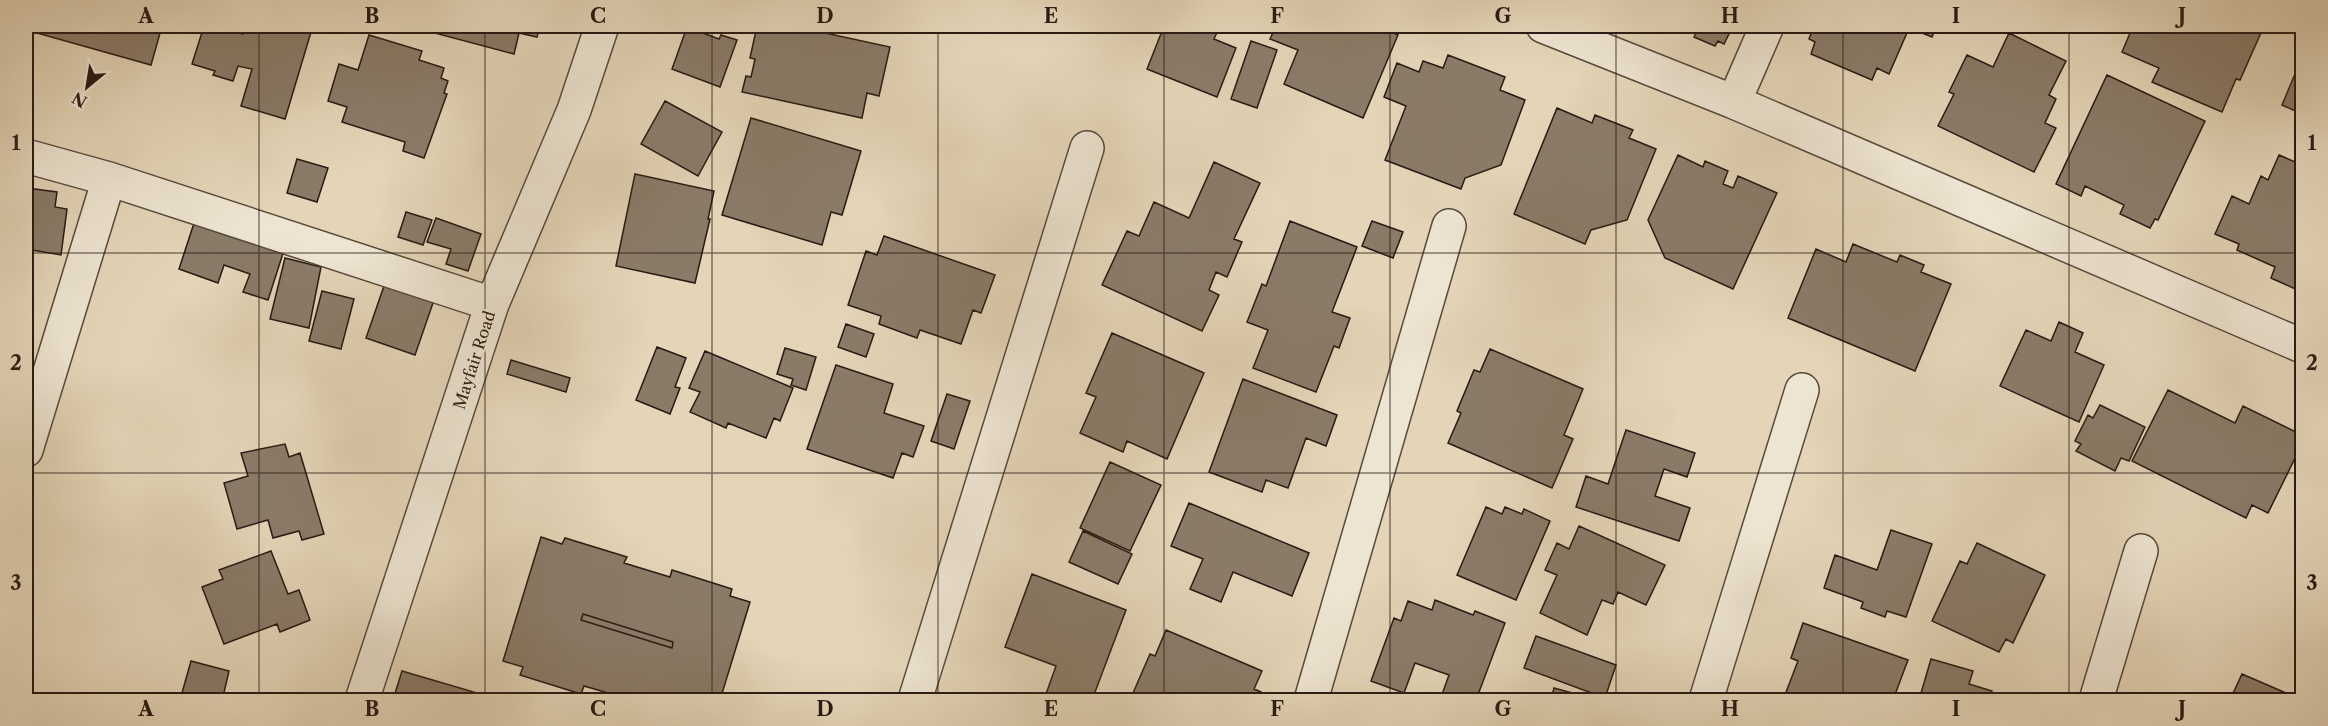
<svg xmlns="http://www.w3.org/2000/svg" width="2328" height="726" font-family="'Libre Caslon Text',serif">
	<style>
		.building { fill: #8a7b69; stroke: #281a13; stroke-width: 1.5; fill-rule: evenodd }
		.lines { fill: none; stroke-linecap: round; stroke-linejoin: round }
		.street-casing { stroke: #57493c; stroke-width: 36 }
		.street { stroke: #ede4d1; stroke-width: 33 }
		.grid { fill: none; stroke: #281a13; stroke-width: 1.5; stroke-opacity: 0.55 }
		.labels { text-anchor: middle; stroke-width: 4.5; stroke-linejoin: round; paint-order: stroke }
		.street-label { font-size: 16px; fill: #281a13; stroke: #ede4d1 }
		.neatline { fill: none; stroke: #281a13; stroke-width: 2 }
		.grid-label { font-size: 20px; text-anchor: middle; font-weight: bold; fill: #281a13 }
	</style>
	<rect width="100%" height="100%" fill="#e4d5b8"/>
	<filter id="stains"><feTurbulence type="fractalNoise" baseFrequency=".00333" numOctaves="4"/><feColorMatrix values="0 0 0 0 .2 0 0 0 0 .09 0 0 0 0 .02 0 0 0 .5 -.17"/></filter>
	<radialGradient id="worn" r=".72"><stop offset=".6" stop-color="#630" stop-opacity="0"/><stop offset="1" stop-color="#630" stop-opacity=".3"/></radialGradient>
	<path class="building" d="M 39,26 L 162,26 L 151,65 L 37,33 Z
		M 204,26 L 215,26 L 243,34 L 246,26 L 289,26 L 311,32 L 285,119 L 241,106 L 252,69 L 238,66 L 233,81 L 213,75 L 215,71 L 192,64 Z
		M 432,26 L 540,26 L 537,37 L 519,33 L 514,54 L 431,32 Z
		M 757,26 L 793,26 L 890,47 L 879,96 L 867,93 L 862,118 L 742,92 L 746,76 L 751,77 L 755,59 L 750,58 Z
		M 1164,26 L 1220,26 L 1214,39 L 1236,48 L 1217,97 L 1147,69 Z
		M 1276,26 L 1377,26 L 1398,35 L 1363,118 L 1284,84 L 1298,50 L 1270,39 Z
		M 1691,26 L 1733,26 L 1724,44 L 1718,41 L 1715,46 L 1694,37 L 1697,31 L 1690,28 Z
		M 1814,26 L 1910,26 L 1889,74 L 1877,68 L 1872,80 L 1811,54 L 1815,42 L 1809,39 Z
		M 1911,26 L 1949,26 L 1947,31 L 1936,27 L 1932,37 L 1910,28 Z
		M 2068,26 L 2090,26 L 2087,33 Z
		M 2133,26 L 2264,26 L 2240,80 L 2236,79 L 2222,112 L 2152,82 L 2159,68 L 2122,52 Z
		M 687,27 L 719,39 L 721,35 L 737,40 L 720,87 L 672,69 Z
		M 2009,33 L 2066,61 L 2049,95 L 2056,99 L 2045,123 L 2056,128 L 2034,172 L 1938,126 L 1954,94 L 1949,92 L 1967,55 L 1993,67 Z
		M 369,35 L 422,51 L 419,60 L 444,68 L 441,78 L 448,81 L 444,93 L 447,94 L 424,158 L 403,151 L 405,142 L 342,122 L 347,107 L 328,101 L 339,64 L 358,70 Z
		M 1251,41 L 1277,50 L 1257,108 L 1231,99 Z
		M 1448,55 L 1505,77 L 1500,90 L 1525,100 L 1501,165 L 1465,178 L 1461,189 L 1385,160 L 1406,106 L 1384,97 L 1397,63 L 1419,72 L 1423,61 L 1443,68 Z
		M 2302,57 L 2302,114 L 2282,105 Z
		M 2107,75 L 2205,121 L 2158,220 L 2155,219 L 2150,228 L 2120,214 L 2124,205 L 2085,186 L 2081,196 L 2056,184 Z
		M 665,101 L 722,132 L 698,176 L 641,144 Z
		M 1557,108 L 1592,123 L 1595,115 L 1633,130 L 1629,138 L 1656,149 L 1627,220 L 1591,230 L 1585,244 L 1514,214 Z
		M 751,118 L 861,151 L 842,215 L 831,212 L 822,245 L 722,215 Z
		M 1678,155 L 1703,167 L 1705,161 L 1728,171 L 1723,184 L 1733,188 L 1738,176 L 1777,193 L 1733,289 L 1665,258 L 1648,220 Z
		M 2279,155 L 2302,165 L 2302,292 L 2271,278 L 2275,267 L 2237,250 L 2239,244 L 2215,234 L 2232,196 L 2249,204 L 2261,176 L 2268,180 Z
		M 297,159 L 328,168 L 317,202 L 287,193 Z
		M 1214,162 L 1260,183 L 1234,239 L 1242,242 L 1227,277 L 1216,272 L 1209,290 L 1219,295 L 1202,331 L 1102,285 L 1127,231 L 1139,236 L 1154,202 L 1189,218 Z
		M 635,174 L 714,191 L 708,219 L 710,219 L 695,283 L 616,266 Z
		M 27,188 L 57,192 L 55,207 L 67,209 L 61,255 L 26,249 Z
		M 406,212 L 432,220 L 423,245 L 398,237 Z
		M 197,214 L 286,244 L 268,300 L 243,292 L 250,274 L 224,265 L 218,283 L 179,269 Z
		M 436,218 L 481,234 L 468,271 L 446,264 L 451,249 L 427,242 Z
		M 1290,221 L 1357,247 L 1332,312 L 1350,318 L 1339,348 L 1334,346 L 1316,392 L 1253,368 L 1268,330 L 1247,322 L 1262,284 L 1266,286 Z
		M 1372,221 L 1403,232 L 1393,258 L 1362,246 Z
		M 884,236 L 995,275 L 981,313 L 973,310 L 961,344 L 920,330 L 917,338 L 879,324 L 881,316 L 848,305 L 866,251 L 877,255 Z
		M 1853,244 L 1897,262 L 1900,255 L 1924,265 L 1921,272 L 1951,284 L 1915,371 L 1788,318 L 1816,249 L 1846,262 Z
		M 285,258 L 321,267 L 309,328 L 270,319 Z
		M 385,283 L 434,300 L 415,355 L 366,338 Z
		M 322,291 L 354,299 L 341,349 L 309,341 Z
		M 2059,322 L 2083,333 L 2075,352 L 2104,365 L 2079,422 L 2000,386 L 2026,330 L 2051,341 Z
		M 846,324 L 874,334 L 866,357 L 838,347 Z
		M 1112,333 L 1204,373 L 1167,459 L 1127,441 L 1123,452 L 1080,433 L 1096,397 L 1086,393 Z
		M 657,347 L 686,358 L 675,387 L 680,388 L 670,414 L 636,400 Z
		M 785,348 L 816,357 L 806,390 L 791,385 L 793,379 L 777,374 Z
		M 1490,349 L 1583,389 L 1564,435 L 1573,439 L 1552,488 L 1448,443 L 1461,413 L 1457,411 L 1474,370 L 1480,372 Z
		M 705,351 L 793,388 L 780,421 L 774,418 L 766,438 L 728,423 L 726,428 L 690,412 L 700,392 L 689,388 Z
		M 511,360 L 570,378 L 566,392 L 507,374 Z
		M 836,365 L 893,384 L 884,413 L 924,426 L 913,457 L 902,453 L 893,478 L 807,449 Z
		M 1243,379 L 1337,415 L 1326,446 L 1306,438 L 1288,488 L 1266,480 L 1262,492 L 1209,472 Z
		M 2168,390 L 2235,423 L 2243,406 L 2302,435 L 2297,447 L 2300,448 L 2268,513 L 2252,505 L 2246,518 L 2132,461 Z
		M 947,394 L 970,401 L 954,449 L 931,441 Z
		M 2100,405 L 2145,427 L 2129,461 L 2121,458 L 2115,471 L 2076,451 L 2081,444 L 2075,441 L 2088,415 L 2093,418 Z
		M 1626,430 L 1695,453 L 1687,477 L 1664,469 L 1655,496 L 1690,508 L 1679,541 L 1576,507 L 1586,476 L 1608,484 Z
		M 285,444 L 289,457 L 300,453 L 324,534 L 302,540 L 299,531 L 273,538 L 268,520 L 237,529 L 224,483 L 248,476 L 241,453 Z
		M 1110,462 L 1161,485 L 1130,551 L 1080,528 Z
		M 1189,503 L 1309,553 L 1292,596 L 1233,572 L 1221,602 L 1190,589 L 1203,559 L 1171,546 Z
		M 1486,507 L 1502,514 L 1505,507 L 1522,514 L 1524,509 L 1550,521 L 1516,600 L 1457,575 Z
		M 1579,526 L 1665,565 L 1646,605 L 1618,592 L 1613,604 L 1602,600 L 1587,635 L 1540,613 L 1557,575 L 1545,570 L 1557,543 L 1569,549 Z
		M 1891,530 L 1932,544 L 1906,617 L 1887,611 L 1885,617 L 1861,608 L 1863,602 L 1824,588 L 1835,555 L 1877,570 Z
		M 1083,531 L 1132,554 L 1118,584 L 1069,562 Z
		M 541,537 L 562,544 L 565,538 L 627,557 L 624,563 L 670,577 L 672,570 L 732,589 L 730,596 L 750,602 L 720,700 L 632,700 L 584,686 L 581,694 L 520,675 L 523,667 L 503,661 ZM 583,614 L 673,642 L 672,648 L 581,620 Z
		M 1977,543 L 2045,575 L 2013,643 L 2006,639 L 1999,652 L 1932,621 L 1960,561 L 1967,564 Z
		M 271,551 L 288,594 L 299,590 L 310,620 L 280,632 L 277,624 L 224,644 L 202,587 L 223,579 L 219,570 Z
		M 1032,574 L 1126,610 L 1092,700 L 1063,700 L 1046,694 L 1056,666 L 1005,647 Z
		M 1435,600 L 1473,615 L 1475,611 L 1505,623 L 1476,700 L 1440,700 L 1449,675 L 1415,663 L 1404,693 L 1371,681 L 1394,618 L 1401,621 L 1408,601 L 1432,610 Z
		M 583,614 L 673,642 L 672,648 L 581,620 Z
		M 1803,623 L 1908,660 L 1893,700 L 1783,700 L 1798,661 L 1791,658 Z
		M 1166,630 L 1262,671 L 1254,689 L 1261,692 L 1257,700 L 1130,700 L 1150,654 L 1155,656 Z
		M 1536,636 L 1616,665 L 1605,698 L 1524,668 Z
		M 1931,659 L 1973,671 L 1969,684 L 1992,691 L 1990,696 L 2006,700 L 1919,700 Z
		M 191,661 L 229,671 L 223,697 L 236,700 L 180,700 Z
		M 402,671 L 477,693 L 476,698 L 484,700 L 393,700 Z
		M 2242,674 L 2302,700 L 2230,700 Z
		M 1554,688 L 1598,700 L 1551,700 Z"/>
	<g class="lines">
		<g class="street-casing">
			<path id="street" d="M 1543,26 L 1734,102 L 2302,346
				M 1734,102 L 1767,26
				M 26,156 L 109,179 L 492,304
				M 26,450 L 109,179
				M 362,700 L 492,304 L 574,110 L 602,26
				M 915,700 L 1087,148
				M 1311,700 L 1449,226
				M 1706,700 L 1802,390
				M 2096,700 L 2141,551"/>
		</g>
		<use href="#street" class="street"/>
	</g>
	<path class="grid" d="M 259,26 L 259,700M 485,26 L 485,700M 712,26 L 712,700M 938,26 L 938,700M 1164,26 L 1164,700M 1390,26 L 1390,700M 1616,26 L 1616,700M 1843,26 L 1843,700M 2069,26 L 2069,700M 26,253 L 2302,253M 26,473 L 2302,473"/>
	<g class="labels">
		<g class="street-label">
			<text transform="translate(474 360) rotate(-72)" y="6">Mayfair Road</text>
		</g>
	</g>
	<rect width="2328" height="726" fill="none" stroke="#e4d5b8" stroke-width="66"/>
	<g transform="translate(87 87) rotate(210)" stroke="#ede4d1" stroke-width="4.5" paint-order="stroke">
	<path d="M0-4.5L10 22L0 15L-10 22Z" fill="#281a13"/>
	<text y="-9" font-size="16" font-weight="bold" text-anchor="middle" fill="#281a13">N</text>
	</g>
	<rect x="33" y="33" width="2262" height="660" class="neatline"/>
	<g class="grid-label">
		<text x="146" y="23">A</text>
		<text x="372" y="23">B</text>
		<text x="598" y="23">C</text>
		<text x="825" y="23">D</text>
		<text x="1051" y="23">E</text>
		<text x="1277" y="23">F</text>
		<text x="1503" y="23">G</text>
		<text x="1730" y="23">H</text>
		<text x="1956" y="23">I</text>
		<text x="2182" y="23">J</text>
		<text x="16" y="150">1</text>
		<text x="2312" y="150">1</text>
		<text x="16" y="370">2</text>
		<text x="2312" y="370">2</text>
		<text x="16" y="590">3</text>
		<text x="2312" y="590">3</text>
		<text x="146" y="716">A</text>
		<text x="372" y="716">B</text>
		<text x="598" y="716">C</text>
		<text x="825" y="716">D</text>
		<text x="1051" y="716">E</text>
		<text x="1277" y="716">F</text>
		<text x="1503" y="716">G</text>
		<text x="1730" y="716">H</text>
		<text x="1956" y="716">I</text>
		<text x="2182" y="716">J</text>
	</g>
	<rect width="100%" height="100%" filter="url(#stains)"/>
	<rect width="100%" height="100%" fill="url(#worn)"/>
</svg>
